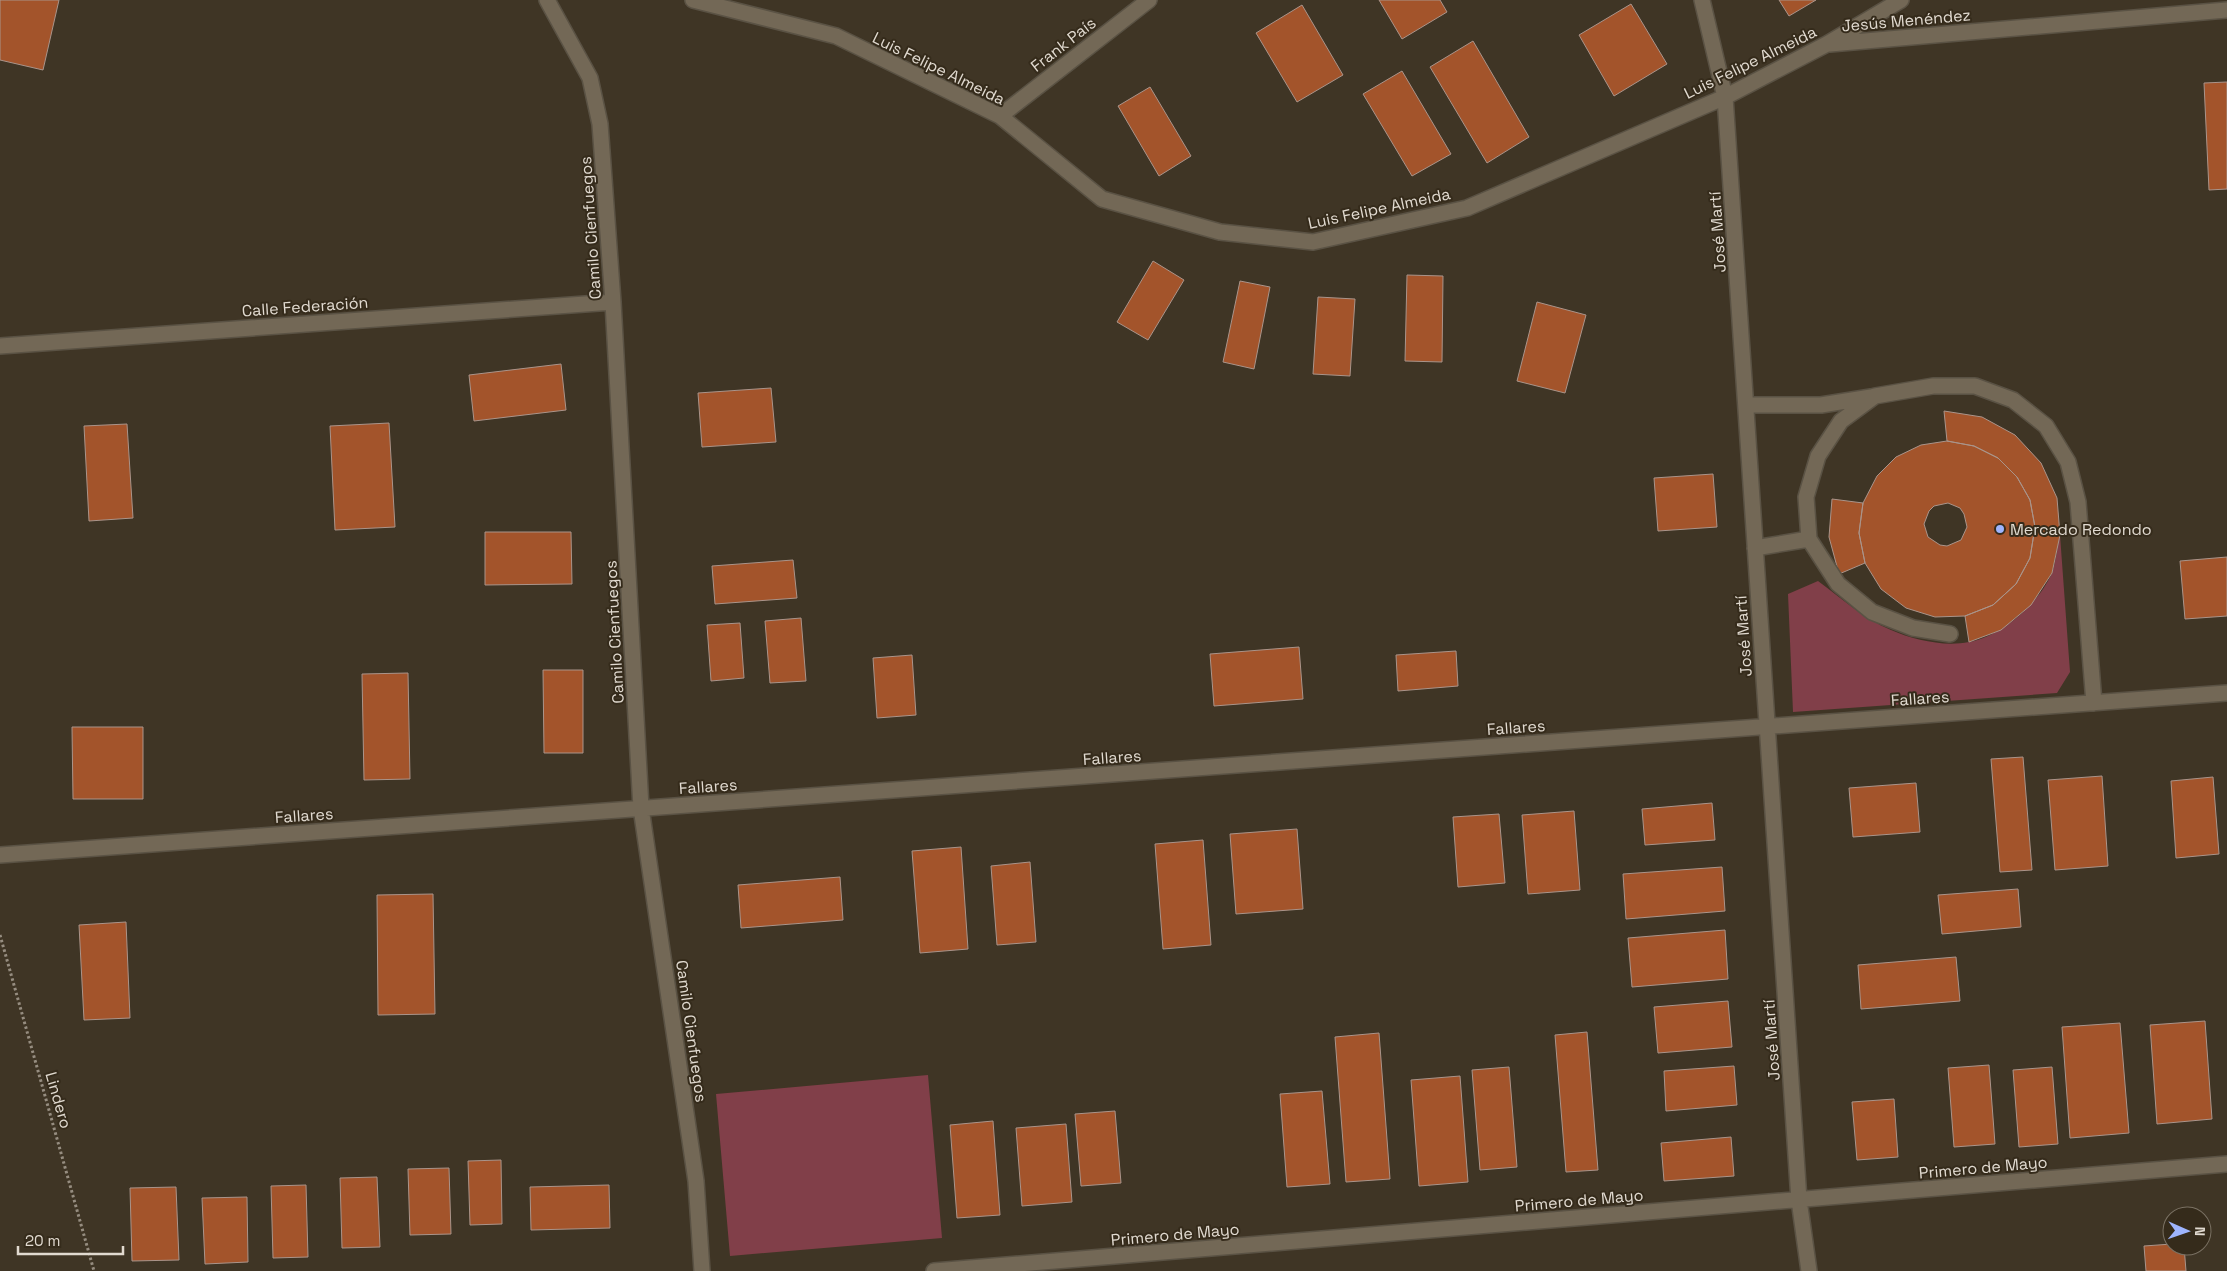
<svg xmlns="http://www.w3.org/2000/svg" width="2227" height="1271" font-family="'Space Grotesk',sans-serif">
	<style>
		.green { fill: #813f49 }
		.building { fill: #a3542b; stroke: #aa948a; fill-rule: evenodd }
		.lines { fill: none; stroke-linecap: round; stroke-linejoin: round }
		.minor-casing { stroke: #5a5244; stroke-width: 18 }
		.path { stroke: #968d80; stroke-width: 3; stroke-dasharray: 2.5 2.5; stroke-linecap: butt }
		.minor { stroke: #736856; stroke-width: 15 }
		.poi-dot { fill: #9eb4fd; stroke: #352b1b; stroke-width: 2 }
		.labels { text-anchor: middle; stroke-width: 4; stroke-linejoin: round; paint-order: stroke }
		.street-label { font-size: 16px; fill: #e1dad0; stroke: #352b1b }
		.poi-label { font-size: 16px; fill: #e1dad0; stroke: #352b1b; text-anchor: start }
	</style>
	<rect width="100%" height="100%" fill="#3f3525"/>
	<path class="green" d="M 2060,535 L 2070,672 L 2057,693 L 1793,712 L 1788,594 L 1818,581 C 1841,598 1864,619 1891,630 C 1914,640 1944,647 1969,642 C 2002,636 2039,603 2052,573 C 2056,562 2057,547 2060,535 Z
		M 928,1075 L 942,1238 L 730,1256 L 716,1094 Z"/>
	<path class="building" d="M 0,0 L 59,0 L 43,70 L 0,60 Z
		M 1379,0 L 1440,0 L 1447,12 L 1402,39 Z
		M 1779,0 L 1816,0 L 1789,16 Z
		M 1631,4 L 1667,64 L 1614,96 L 1579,35 Z
		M 1302,5 L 1343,75 L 1297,102 L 1256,33 Z
		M 1473,41 L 1529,137 L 1487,163 L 1430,67 Z
		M 1402,71 L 1451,154 L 1412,176 L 1363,94 Z
		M 2227,82 L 2227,189 L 2209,190 L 2204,83 Z
		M 1150,87 L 1191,156 L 1159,176 L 1118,106 Z
		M 1153,261 L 1184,280 L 1148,340 L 1117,322 Z
		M 1407,275 L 1443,276 L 1442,362 L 1405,361 Z
		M 1240,281 L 1270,287 L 1254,369 L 1223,362 Z
		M 1318,297 L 1355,299 L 1350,376 L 1313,374 Z
		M 1537,302 L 1586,315 L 1565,393 L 1517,381 Z
		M 561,364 L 566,410 L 474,421 L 469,375 Z
		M 771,388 L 776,442 L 702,447 L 698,393 Z
		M 1944,411 L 1982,417 L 2015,435 L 2041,463 L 2057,498 L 2060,535 L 2052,573 L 2031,605 L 2001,630 L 1969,642 L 1965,616 L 1993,605 L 2016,584 L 2030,558 L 2035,527 L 2030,500 L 2017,477 L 1998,458 L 1974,446 L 1947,441 Z
		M 389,423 L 395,527 L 335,530 L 330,426 Z
		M 127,424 L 133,518 L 89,521 L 84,426 Z
		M 1947,441 L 1974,446 L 1998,458 L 2017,477 L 2030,500 L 2035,527 L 2030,558 L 2016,584 L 1993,605 L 1965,616 L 1935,617 L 1906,608 L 1881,589 L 1865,563 L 1859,533 L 1863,503 L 1877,476 L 1896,457 L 1921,445 ZM 1948,503 L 1960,508 L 1964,514 L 1967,527 L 1961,540 L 1947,546 L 1940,545 L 1928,537 L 1924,524 L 1929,511 L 1934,506 Z
		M 1713,474 L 1717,527 L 1658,531 L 1654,478 Z
		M 1832,499 L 1863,503 L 1859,533 L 1865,563 L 1839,574 L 1829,537 Z
		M 485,532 L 571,532 L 572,584 L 485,585 Z
		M 2227,557 L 2227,616 L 2185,619 L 2180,561 Z
		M 793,560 L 797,598 L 715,604 L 712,566 Z
		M 801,618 L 806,681 L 770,683 L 765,621 Z
		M 740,623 L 744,678 L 711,681 L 707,625 Z
		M 1299,647 L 1303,699 L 1214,706 L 1210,654 Z
		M 1456,651 L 1458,686 L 1398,691 L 1396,655 Z
		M 912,655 L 916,715 L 877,718 L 873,658 Z
		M 543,670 L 583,670 L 583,753 L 544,753 Z
		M 408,673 L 410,779 L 364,780 L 362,674 Z
		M 72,727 L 143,727 L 143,799 L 73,799 Z
		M 2023,757 L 2032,870 L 2000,872 L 1991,759 Z
		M 2102,776 L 2108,866 L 2055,870 L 2048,780 Z
		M 2213,777 L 2219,854 L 2176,858 L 2171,781 Z
		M 1916,783 L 1920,832 L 1853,837 L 1849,788 Z
		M 1712,803 L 1715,840 L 1645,845 L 1642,809 Z
		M 1574,811 L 1580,890 L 1528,894 L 1522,815 Z
		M 1499,814 L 1505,883 L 1458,887 L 1453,817 Z
		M 1297,829 L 1303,909 L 1236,914 L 1230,834 Z
		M 1203,840 L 1211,945 L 1163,949 L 1155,844 Z
		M 961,847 L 968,949 L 920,953 L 912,851 Z
		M 1030,862 L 1036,942 L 997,945 L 991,866 Z
		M 1722,867 L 1725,911 L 1626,919 L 1623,874 Z
		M 840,877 L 843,920 L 741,928 L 738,885 Z
		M 2018,889 L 2021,927 L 1942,934 L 1938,895 Z
		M 433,894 L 435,1014 L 378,1015 L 377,895 Z
		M 126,922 L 130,1018 L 84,1020 L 79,925 Z
		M 1725,930 L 1728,979 L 1632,987 L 1628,938 Z
		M 1956,957 L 1960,1001 L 1861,1009 L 1858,965 Z
		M 1728,1001 L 1732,1047 L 1658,1053 L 1654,1007 Z
		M 2205,1021 L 2212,1119 L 2157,1124 L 2150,1025 Z
		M 2120,1023 L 2129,1133 L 2070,1138 L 2062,1027 Z
		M 1587,1032 L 1598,1170 L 1566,1172 L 1555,1035 Z
		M 1379,1033 L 1390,1179 L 1346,1182 L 1335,1037 Z
		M 1989,1065 L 1995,1144 L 1954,1147 L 1948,1068 Z
		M 1734,1066 L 1737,1105 L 1666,1111 L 1664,1071 Z
		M 1509,1067 L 1517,1167 L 1480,1170 L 1472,1070 Z
		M 2052,1067 L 2058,1144 L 2019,1147 L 2013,1070 Z
		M 1460,1076 L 1468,1182 L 1419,1186 L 1411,1080 Z
		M 1322,1091 L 1330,1184 L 1287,1187 L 1280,1094 Z
		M 1894,1099 L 1898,1157 L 1857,1160 L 1852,1102 Z
		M 1115,1111 L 1121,1183 L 1081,1186 L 1075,1114 Z
		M 993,1121 L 1000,1215 L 957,1218 L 950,1125 Z
		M 1066,1124 L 1072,1202 L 1022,1206 L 1016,1128 Z
		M 1731,1137 L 1734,1176 L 1664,1181 L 1661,1143 Z
		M 501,1160 L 502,1224 L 470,1225 L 468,1161 Z
		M 449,1168 L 451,1234 L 410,1235 L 408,1169 Z
		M 377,1177 L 380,1247 L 342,1248 L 340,1178 Z
		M 306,1185 L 308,1257 L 273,1258 L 271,1186 Z
		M 609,1185 L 610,1228 L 531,1230 L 530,1187 Z
		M 176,1187 L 179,1260 L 132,1261 L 130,1188 Z
		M 247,1197 L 248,1262 L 205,1264 L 202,1198 Z
		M 2172,1244 L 2172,1246 L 2184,1246 L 2186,1271 L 2146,1271 L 2144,1246 Z"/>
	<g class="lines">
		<g class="minor-casing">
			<path id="minor" d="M 547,0 L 590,78 L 600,124 L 613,302 L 641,808 L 696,1181 L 702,1271
				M 693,0 L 836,36 L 1000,116 L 1102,199 L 1220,232 L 1313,242 L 1467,208 L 1725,97 L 1827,44 L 1901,0
				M 1702,0 L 1725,97 L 1799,1200 L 1809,1271
				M 1830,44 L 2227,10
				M 1000,116 L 1149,0
				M 0,346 L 613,302
				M 1746,405 L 1821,405 L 1871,397
				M 1755,548 L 1809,539
				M 1950,634 L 1913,628 L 1872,612 L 1838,584 L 1809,539 L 1806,497 L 1818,456 L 1841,421 L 1875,396 L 1933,386 L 1975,386 L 2013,400 L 2046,426 L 2068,462 L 2078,502 L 2094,703
				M 0,855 L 2227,693
				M 934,1271 L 2227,1164"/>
		</g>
		<path class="path" d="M 0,935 L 94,1271"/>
		<use href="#minor" class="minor"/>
	</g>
	<circle class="poi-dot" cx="2000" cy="529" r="5"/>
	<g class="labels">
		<g class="street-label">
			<text transform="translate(1906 20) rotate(-5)" y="6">Jesús Menéndez</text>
			<text transform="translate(1063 44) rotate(-38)" y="6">Frank País</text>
			<text transform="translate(1750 62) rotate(-26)" y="6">Luis Felipe Almeida</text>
			<text transform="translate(939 68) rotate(26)" y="6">Luis Felipe Almeida</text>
			<text transform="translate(1379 208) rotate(-12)" y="6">Luis Felipe Almeida</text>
			<text transform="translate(590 228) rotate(-94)" y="6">Camilo Cienfuegos</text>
			<text transform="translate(1717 232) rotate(-94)" y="6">José Martí</text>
			<text transform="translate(305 306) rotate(-4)" y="6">Calle Federación</text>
			<text transform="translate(614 632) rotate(-93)" y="6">Camilo Cienfuegos</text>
			<text transform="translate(1743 636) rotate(-94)" y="6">José Martí</text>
			<text transform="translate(1920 698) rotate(-4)" y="6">Fallares</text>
			<text transform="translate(1516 727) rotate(-4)" y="6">Fallares</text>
			<text transform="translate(1112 757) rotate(-4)" y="6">Fallares</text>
			<text transform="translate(708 786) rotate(-4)" y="6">Fallares</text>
			<text transform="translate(304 815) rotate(-4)" y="6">Fallares</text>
			<text transform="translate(692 1031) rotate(82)" y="6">Camilo Cienfuegos</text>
			<text transform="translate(1771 1040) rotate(-94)" y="6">José Martí</text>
			<text transform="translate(59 1100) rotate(74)" y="6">Lindero</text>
			<text transform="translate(1983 1167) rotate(-5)" y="6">Primero de Mayo</text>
			<text transform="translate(1579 1200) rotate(-5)" y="6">Primero de Mayo</text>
			<text transform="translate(1175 1234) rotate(-5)" y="6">Primero de Mayo</text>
		</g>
		<g class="poi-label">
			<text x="2010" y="535">Mercado Redondo</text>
		</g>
	</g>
	<g transform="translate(2187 1231) rotate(92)"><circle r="24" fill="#352b1b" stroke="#7a7163"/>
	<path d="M0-4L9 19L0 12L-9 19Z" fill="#9eb4fd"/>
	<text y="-8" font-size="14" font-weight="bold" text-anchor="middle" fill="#e1dad0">N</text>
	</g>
	<path d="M18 1246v8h105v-8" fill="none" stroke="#e1dad0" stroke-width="2.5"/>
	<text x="25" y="1246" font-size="15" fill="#e1dad0" stroke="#352b1b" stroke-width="4" paint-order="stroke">20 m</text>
</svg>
